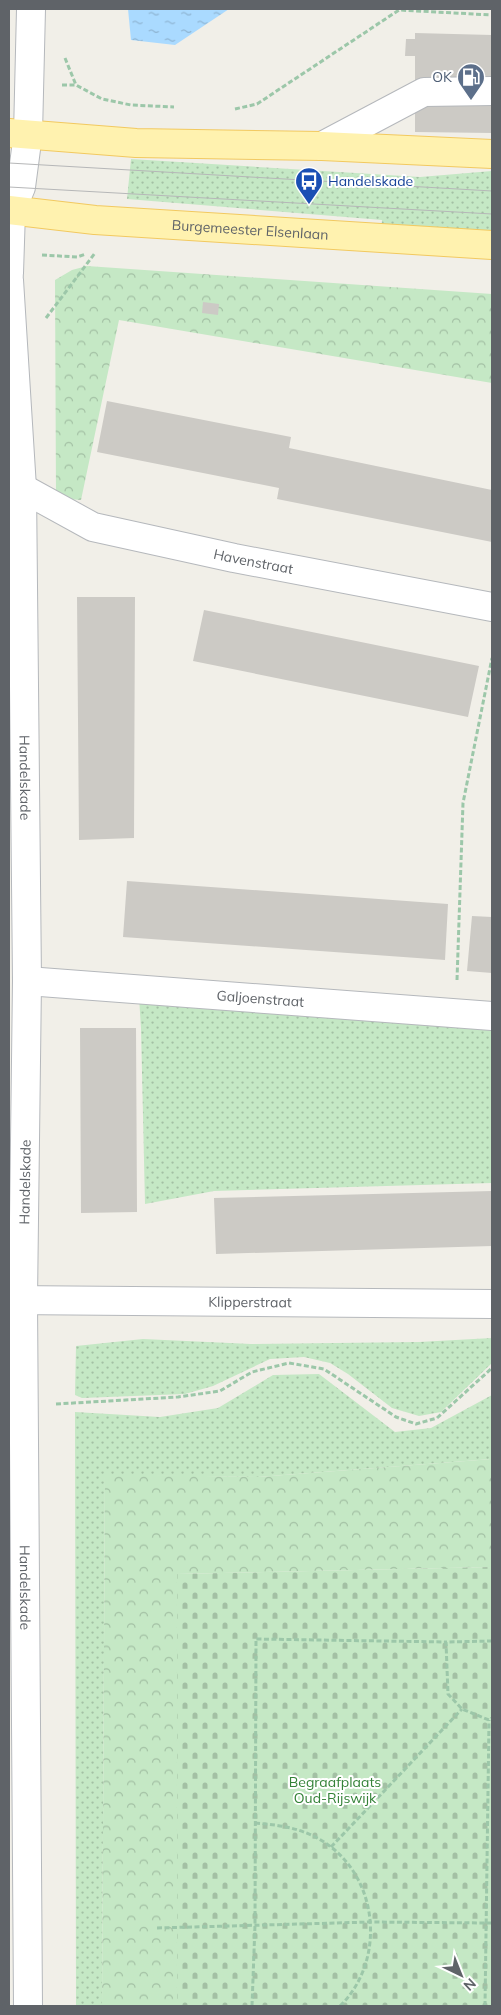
<svg xmlns="http://www.w3.org/2000/svg" width="501" height="2015" font-family="Mulish,sans-serif">
	<style>
		.grass { fill: url(#grass-dots) }
		.forest { fill: url(#forest-crowns) }
		.cemetery { fill: url(#cemetery-stones) }
		.water { fill: url(#water-ripples) }
		.building { fill: #cccac5 }
		.lines { fill: none; stroke-linecap: round; stroke-linejoin: round }
		.minor-casing { stroke: #b5b8bc; stroke-width: 30 }
		.major-casing { stroke: #f2c960; stroke-width: 30 }
		.path { stroke: #9cc7a9; stroke-width: 3; stroke-dasharray: 5 2.5; stroke-linecap: butt }
		.minor { stroke: #fff; stroke-width: 28 }
		.major { stroke: #fff2af; stroke-width: 28 }
		.tram { stroke: #b6b7b8; stroke-width: 1 }
		.labels { text-anchor: middle; stroke-width: 4; stroke-linejoin: round; paint-order: stroke }
		.service-label { font-size: 14px; fill: #4e5e75; stroke: #fff; text-anchor: end }
		.transit-label { font-size: 14px; fill: #164399; stroke: #fff; text-anchor: start }
		.street-label { font-size: 14px; fill: #5f6368; stroke: #fff }
		.park-label { font-size: 14px; fill: #348238; stroke: #fff }
	</style>
	<defs>
		<pattern id="grass-dots" width="8" height="8" patternUnits="userSpaceOnUse" patternTransform="scale(1.25)"><rect width="8" height="8" fill="#c5e8c5"/><path d="M2 2h.1M6 6h.1" fill="none" stroke="#a3c0a4" stroke-width="1.8" stroke-linecap="round"/></pattern>
		<pattern id="forest-crowns" width="20" height="18" patternUnits="userSpaceOnUse" patternTransform="scale(1.25)"><rect width="20" height="18" fill="#c5e8c5"/><path d="M2 6a3 3 0 1 1 6 0M12 15a3 3 0 1 1 6 0" fill="none" stroke="#a3c0a4"/></pattern>
		<pattern id="cemetery-stones" width="16" height="16" patternUnits="userSpaceOnUse" patternTransform="scale(1.25)"><rect width="16" height="16" fill="#c5e8c5"/><path d="M2 7V4a2 2 0 0 1 4 0v3zM10 15v-3a2 2 0 0 1 4 0v3z" fill="#a3c0a4"/></pattern>
		<pattern id="water-ripples" width="26" height="14" patternUnits="userSpaceOnUse" patternTransform="scale(1.25)"><rect width="26" height="14" fill="#aadaff"/><path d="M2 4q2-2 4 0t4 0M15 11q2-2 4 0t4 0" fill="none" stroke="#8eb4d2"/></pattern>
	</defs>
	<rect width="100%" height="100%" fill="#f1efe8"/>
	<path class="grass" d="M 131,159 L 420,177 L 492,171 L 492,237 L 381,231 L 382,220 L 127,199 Z
		M 139,997 L 492,1024 L 492,1183 L 214,1191 L 145,1204 L 141,1028 Z
		M 492,1338 L 492,1363 L 441,1412 L 419,1416 L 392,1408 L 348,1374 L 330,1363 L 304,1357 L 270,1359 L 213,1386 L 185,1394 L 82,1398 L 75,1395 L 76,1346 L 143,1339 L 251,1344 L 419,1342 Z
		M 319,1374 L 395,1432 L 431,1428 L 492,1395 L 492,1459 L 258,1477 L 105,1475 L 102,2006 L 76,2006 L 75,1412 L 160,1417 L 218,1408 L 273,1375 Z"/>
	<path class="forest" d="M 87,266 L 492,294 L 492,383 L 119,320 L 81,500 L 56,498 L 55,280 L 72,270 Z
		M 492,1459 L 492,1567 L 177,1574 L 177,2006 L 102,2006 L 105,1474 L 258,1477 Z"/>
	<path class="cemetery" d="M 492,1567 L 492,2006 L 177,2006 L 177,1574 Z"/>
	<path class="water" d="M 128,9 L 229,9 L 175,45 L 131,40 Z"/>
	<path class="building" d="M 415,33 L 492,35 L 492,133 L 415,132 L 415,56 L 405,56 L 406,39 L 415,39 Z
		M 203,302 L 219,304 L 218,315 L 202,313 Z
		M 107,401 L 291,437 L 289,448 L 492,490 L 492,542 L 277,499 L 279,488 L 97,452 Z
		M 77,597 L 135,597 L 134,838 L 79,840 Z
		M 204,610 L 479,666 L 468,717 L 193,661 Z
		M 127,881 L 448,904 L 445,960 L 123,937 Z
		M 472,916 L 492,917 L 492,973 L 467,971 Z
		M 80,1028 L 136,1028 L 137,1212 L 81,1213 Z
		M 492,1191 L 492,1246 L 216,1254 L 214,1198 Z"/>
	<g class="lines">
		<g class="minor-casing">
			<g id="minor">
				<path d="M 322,146 L 424,92 L 492,91"/>
				<path d="M 9,273 L 11,211 L 21,187 L 28,134 L 31,9"/>
				<path id="s1" d="M 9,280 L 22,488 L 27,981 L 23,1300 L 28,2006"/>
				<path id="s2" d="M 9,488 L 22,488 L 93,527 L 234,558 L 492,607"/>
				<path id="s3" d="M 27,981 L 492,1016"/>
				<path id="s4" d="M 9,1300 L 492,1304"/>
			</g>
		</g>
		<g class="major-casing">
			<g id="major">
				<path d="M 9,133 L 136,143 L 322,146 L 492,154"/>
				<path id="s5" d="M 9,210 L 95,220 L 492,245"/>
			</g>
		</g>
		<path class="path" d="M 65,58 L 76,85
			M 62,85 L 76,85 L 102,99 L 131,105 L 174,107
			M 235,109 L 257,104 L 399,10 L 492,15
			M 42,255 L 77,257 L 86,254
			M 46,318 L 95,253
			M 457,980 L 463,803 L 492,658
			M 56,1404 L 178,1397 L 220,1391 L 252,1372 L 289,1363 L 324,1369 L 396,1417 L 416,1424 L 437,1418 L 492,1368
			M 492,1641 L 446,1642 L 448,1694 L 462,1709 L 489,1720 L 492,1718
			M 255,1823 C 282,1825 308,1829 331,1847 C 380,1885 384,1963 340,2006
			M 331,1847 L 462,1709
			M 157,1928 L 371,1922 L 492,1923
			M 252,2006 L 255,1925 L 256,1639 L 446,1642
			M 485,2006 L 489,1720"/>
		<use href="#minor" class="minor"/>
		<use href="#major" class="major"/>
		<path class="tram" d="M 9,163 L 492,191
			M 9,187 L 492,214"/>
	</g>
	<defs>
		<g id="fuel-pin" transform="scale(1.4375)"><path d="M0 17L-7.5 6A9.5 9.5 0 1 1 7.5 6Z" fill="#5c6f8a" stroke="#fff"/><path d="M-5.5-6h7V0h2V4h1.3V-2.5L3-4.5l.8-.8L6-3V5H2.5V1h-1V6h-7ZM-4.2-4.7v3.2H.2V-4.7Z" fill="#fff"/></g>
		<g id="bus-pin" transform="scale(1.4375)"><path d="M0 17L-7.5 6A9.5 9.5 0 1 1 7.5 6Z" fill="#1a4fb4" stroke="#fff"/><path d="M-5-6H5V4H4V6H2V4H-2V6H-4V4H-5ZM-3.5-4V0h7V-4ZM-3.5 1.2v1.5H-2V1.2ZM2 1.2v1.5H3.5V1.2Z" fill="#fff"/></g>
	</defs>
	<g fill-rule="evenodd">
		<use href="#fuel-pin" x="471" y="77"/>
		<use href="#bus-pin" x="309" y="181"/>
	</g>
	<g class="labels">
		<g class="service-label">
			<text x="452" y="82">OK</text>
		</g>
		<g class="transit-label">
			<text x="328" y="186">Handelskade</text>
		</g>
		<g class="street-label">
			<text dy="5" stroke="none"><textPath href="#s5" startOffset="242">Burgemeester Elsenlaan</textPath></text>
			<text dy="5" stroke="none"><textPath href="#s2" startOffset="258">Havenstraat</textPath></text>
			<text dy="5" stroke="none"><textPath href="#s1" startOffset="498">Handelskade</textPath></text>
			<text dy="5" stroke="none"><textPath href="#s3" startOffset="234">Galjoenstraat</textPath></text>
			<text transform="translate(25 1182) rotate(-89)" y="5">Handelskade</text>
			<text dy="5" stroke="none"><textPath href="#s4" startOffset="241">Klipperstraat</textPath></text>
			<text dy="5" stroke="none"><textPath href="#s1" startOffset="1308">Handelskade</textPath></text>
		</g>
		<g class="park-label">
			<text x="335" y="1787">Begraafplaats<tspan x="335" dy="16">Oud-Rijswijk</tspan></text>
		</g>
	</g>
	<rect width="501" height="2015" fill="none" stroke="#5f6368" stroke-width="20"/>
	<g transform="translate(461 1975) rotate(137)" stroke="#ffffff" stroke-width="4" paint-order="stroke">
	<path d="M0-4L9 19L0 12L-9 19Z" fill="#5f6368"/>
	<text y="-8" font-size="14" font-weight="bold" text-anchor="middle" fill="#5f6368">N</text>
	</g>
</svg>
